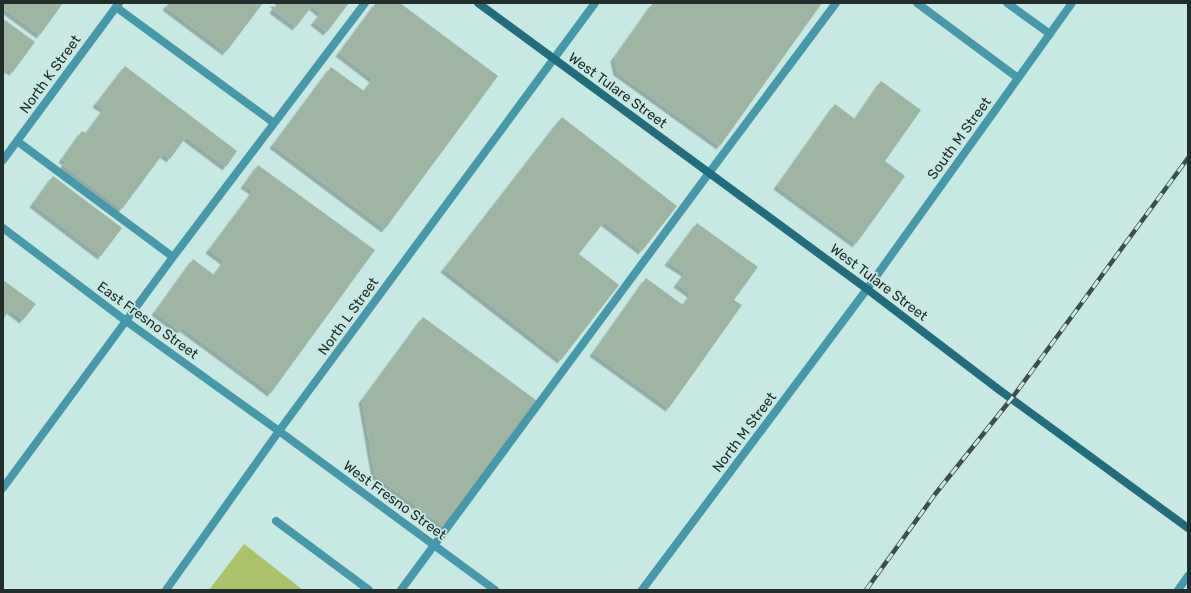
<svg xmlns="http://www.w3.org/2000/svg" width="1191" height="593" font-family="Rubik,sans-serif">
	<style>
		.green { fill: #abc26b }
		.building { fill: #9eb5a3; filter: url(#shadow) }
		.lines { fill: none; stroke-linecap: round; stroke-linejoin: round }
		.lane { stroke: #4798ab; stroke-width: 8 }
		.street { stroke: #4798ab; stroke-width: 8 }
		.secondary { stroke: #226d7d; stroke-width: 8 }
		.rail-casing { stroke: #3d4d4b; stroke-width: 4.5 }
		.rail { stroke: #c8e9e3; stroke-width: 3; stroke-dasharray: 9; stroke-linecap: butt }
		.labels { text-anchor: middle; stroke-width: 3.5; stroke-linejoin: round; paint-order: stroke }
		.street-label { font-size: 14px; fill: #212e2c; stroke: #c8e9e3 }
	</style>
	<defs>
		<filter id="shadow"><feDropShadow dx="-3.5" dy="3.5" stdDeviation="0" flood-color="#0004"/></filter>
	</defs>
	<rect width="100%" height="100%" fill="#c8e9e3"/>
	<path class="green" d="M 244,544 L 303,590 L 209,590 Z"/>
	<path class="building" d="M 3,3 L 63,3 L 40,35 L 3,8 Z
		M 169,3 L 263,3 L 226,52 L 166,7 Z
		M 273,3 L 349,3 L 327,32 L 314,22 L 321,13 L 312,6 L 296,27 L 273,10 L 276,5 Z
		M 376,3 L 400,3 L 498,76 L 385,229 L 273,145 L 331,67 L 364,91 L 373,79 L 339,53 Z
		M 653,3 L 822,3 L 720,146 L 617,72 L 614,58 Z
		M 5,20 L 35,42 L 13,72 L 8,69 L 3,76 L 3,22 Z
		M 125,66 L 237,151 L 226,167 L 186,137 L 170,159 L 163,154 L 122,209 L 63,165 L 66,162 L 62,159 L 82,131 L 86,133 L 104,109 L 96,104 Z
		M 881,81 L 921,110 L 885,161 L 905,176 L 856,244 L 777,186 L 835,104 L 855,119 Z
		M 562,117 L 677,206 L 642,251 L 604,222 L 579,254 L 619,285 L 561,360 L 444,269 Z
		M 258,165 L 375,250 L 271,393 L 183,328 L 180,331 L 155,312 L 193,259 L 214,275 L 224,261 L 209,250 L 253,191 L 244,185 Z
		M 53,176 L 122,228 L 101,256 L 33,204 Z
		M 697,223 L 758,267 L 734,300 L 742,305 L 669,408 L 593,353 L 646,278 L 683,305 L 691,294 L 677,284 L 685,273 L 668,262 Z
		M 3,280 L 36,304 L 23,320 L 10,310 L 3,319 Z
		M 423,317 L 540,403 L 447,529 L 375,475 L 362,400 Z"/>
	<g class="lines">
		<path class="lane" d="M 917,3 L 1018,78
			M 1007,3 L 1050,34
			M 116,7 L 274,123
			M 17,141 L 173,257
			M 3,488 L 173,257 L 365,3
			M 276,521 L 369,590
			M 401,590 L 709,173 L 836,3"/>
		<path class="street" d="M 3,160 L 119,3
			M 3,228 L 126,321 L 279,431 L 495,590
			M 166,590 L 279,431 L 595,3
			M 642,590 L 867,289 L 1072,3
			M 1178,590 L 1188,576"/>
		<path class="secondary" d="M 478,3 L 867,289 L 998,389 L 1188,528"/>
		<g class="rail-casing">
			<path id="rail" d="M 866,590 L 936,493 L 1012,398 L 1188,158"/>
		</g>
		<use href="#rail" class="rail"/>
	</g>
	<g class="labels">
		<g class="street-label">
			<text transform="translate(50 74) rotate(-54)" y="5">North K Street</text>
			<text transform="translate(618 90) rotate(36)" y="5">West Tulare Street</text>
			<text transform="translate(959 138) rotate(-54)" y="5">South M Street</text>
			<text transform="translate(879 282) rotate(37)" y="5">West Tulare Street</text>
			<text transform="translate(348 316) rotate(-54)" y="5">North L Street</text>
			<text transform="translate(148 320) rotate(36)" y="5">East Fresno Street</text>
			<text transform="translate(744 432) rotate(-53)" y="5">North M Street</text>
			<text transform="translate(395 500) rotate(36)" y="5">West Fresno Street</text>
		</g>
	</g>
	<rect width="1191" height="593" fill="none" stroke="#212e2c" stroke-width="8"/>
</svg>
